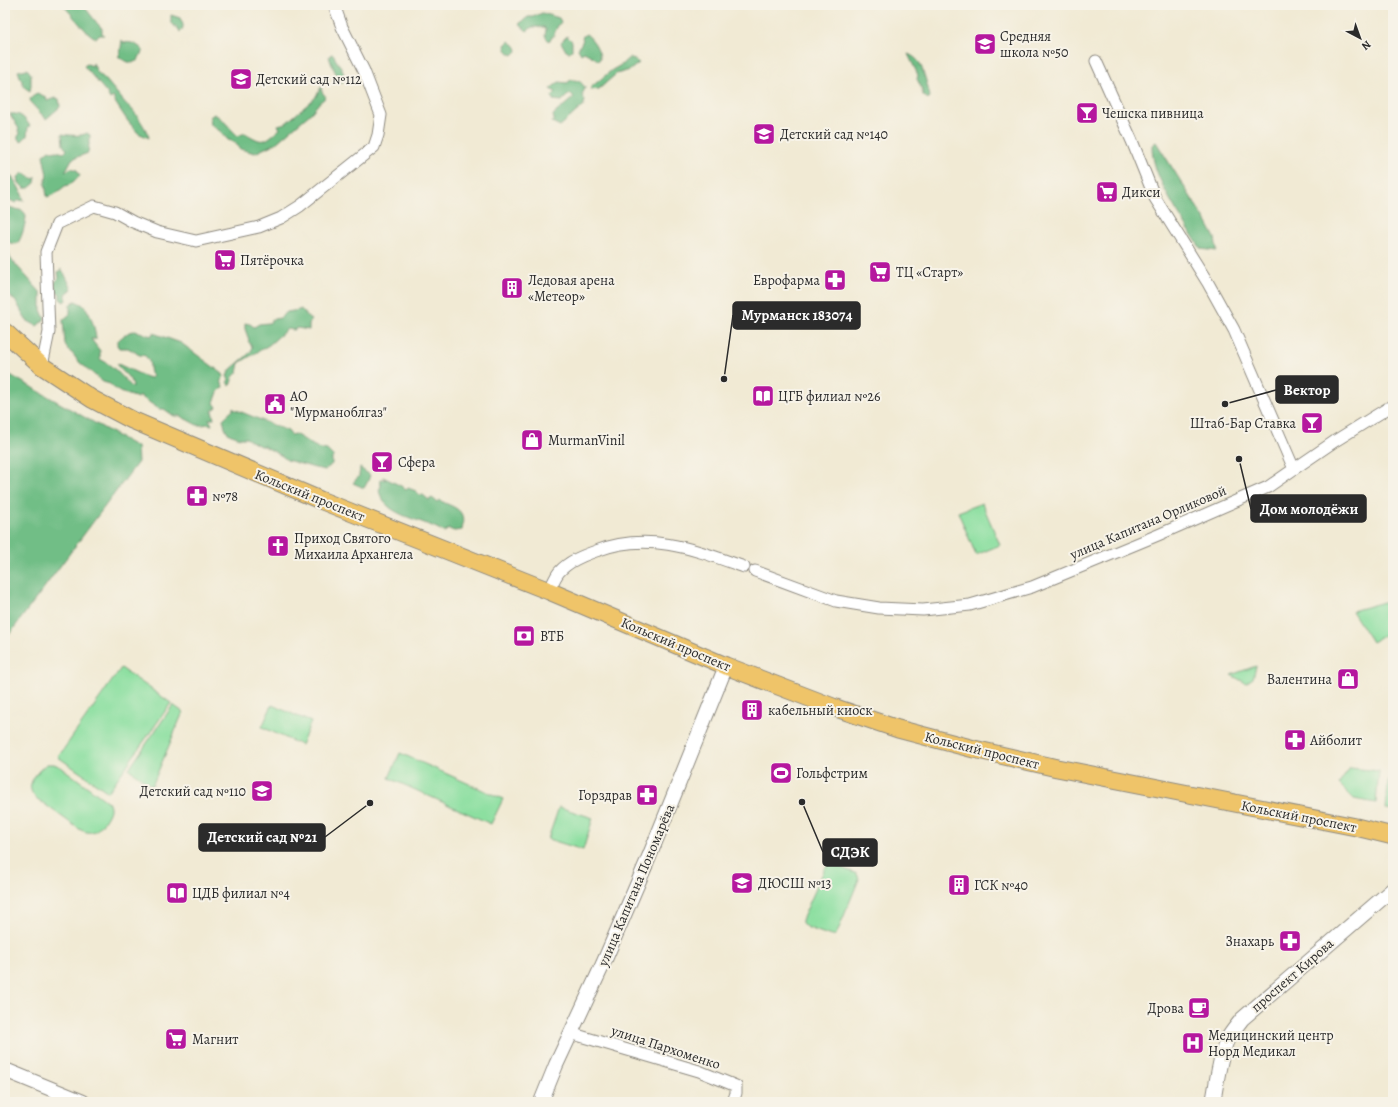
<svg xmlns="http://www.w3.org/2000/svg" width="1398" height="1107" font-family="Alegreya,serif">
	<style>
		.green { fill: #8cdfa0; stroke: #5c8566 }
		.forest { fill: #71be86; stroke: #4e7458 }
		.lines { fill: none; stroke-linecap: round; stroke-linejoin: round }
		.minor-casing { stroke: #8e8a80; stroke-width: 13 }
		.tertiary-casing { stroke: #8e8a80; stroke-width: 16 }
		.primary-casing { stroke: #8e8a80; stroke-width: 19 }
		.minor { stroke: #fff; stroke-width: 11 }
		.tertiary { stroke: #fff; stroke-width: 14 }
		.primary { stroke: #efc469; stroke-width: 17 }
		.labels { text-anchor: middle; stroke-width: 4; stroke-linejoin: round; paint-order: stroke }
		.poi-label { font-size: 14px; fill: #2b2b2b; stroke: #f7f3e8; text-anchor: start }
		.street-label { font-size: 14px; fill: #2b2b2b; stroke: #f7f3e8 }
		.leader { fill: none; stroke: #2b2b2b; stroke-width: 1.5 }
		.callout-dot { fill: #2b2b2b; stroke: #f7f3e8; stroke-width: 1.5 }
		.callout { fill: #2b2b2b; stroke: #2b2b2b; stroke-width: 1.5 }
		.callout-label { font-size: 15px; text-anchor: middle; font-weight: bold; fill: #fff }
	</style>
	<rect width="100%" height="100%" fill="#f7f3e8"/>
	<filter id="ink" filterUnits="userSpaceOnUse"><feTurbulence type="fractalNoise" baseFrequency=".025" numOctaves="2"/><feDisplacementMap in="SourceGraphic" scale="8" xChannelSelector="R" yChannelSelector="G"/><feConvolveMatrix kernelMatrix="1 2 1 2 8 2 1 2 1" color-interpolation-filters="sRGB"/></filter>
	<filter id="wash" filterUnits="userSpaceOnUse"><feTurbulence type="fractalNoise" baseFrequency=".012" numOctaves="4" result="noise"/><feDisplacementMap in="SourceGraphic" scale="16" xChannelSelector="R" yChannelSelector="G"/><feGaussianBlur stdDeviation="0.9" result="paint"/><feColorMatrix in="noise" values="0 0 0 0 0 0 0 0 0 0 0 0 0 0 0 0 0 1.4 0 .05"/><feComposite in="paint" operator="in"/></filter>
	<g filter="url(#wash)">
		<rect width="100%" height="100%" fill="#f1ead4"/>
		<path class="green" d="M 982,503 L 1000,545 L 976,555 L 958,512 Z
			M 1391,600 L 1393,601 L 1393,630 L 1372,642 L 1352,611 Z
			M 1256,666 L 1253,678 L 1246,683 L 1231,675 Z
			M 121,668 L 171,703 L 108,792 L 58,757 Z
			M 173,705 L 183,712 L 152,786 L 129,769 Z
			M 272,705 L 311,722 L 301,745 L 262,727 Z
			M 400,753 L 503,799 L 491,824 L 389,778 Z
			M 47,764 L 54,764 L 61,767 L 108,802 C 109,804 110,806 110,808 C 111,814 98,832 92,832 C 87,833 83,831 79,829 L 36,798 C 34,796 32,794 31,790 C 28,782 40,768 47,764 Z
			M 1350,768 L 1379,771 L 1376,803 L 1354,799 L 1339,784 Z
			M 1388,781 L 1393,781 L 1393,810 L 1386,809 Z
			M 559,807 L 593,818 L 583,850 L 548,839 Z
			M 829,864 L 832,864 L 857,874 L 859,879 L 837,933 L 834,936 L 831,936 L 806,927 L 802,923 L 802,920 L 825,868 Z"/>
		<path class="forest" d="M 63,5 L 83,5 L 97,23 L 102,28 L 102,33 L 104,35 L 100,35 L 96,38 C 87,35 71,13 63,5 Z
			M 542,13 L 559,18 L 561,22 C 555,28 555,36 549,41 L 545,36 L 546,29 L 544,27 L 532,27 L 527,31 L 519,24 L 528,17 L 533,17 Z
			M 171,15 L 180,18 C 183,24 185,27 180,32 L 171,22 Z
			M 586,34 C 593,39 600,50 600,59 L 598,61 L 595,58 L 584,52 L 581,54 L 578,49 L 583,40 L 582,37 Z
			M 567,36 L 572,41 L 572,50 L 569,52 L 566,51 L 561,42 Z
			M 122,40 L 124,43 C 131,41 138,45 143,50 C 141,53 140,57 138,60 C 132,65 123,61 118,56 L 120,55 Z
			M 509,41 C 513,45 516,44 517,51 L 513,55 C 508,53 506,51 505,45 Z
			M 332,54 L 334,55 C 335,60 338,63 341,67 C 343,71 344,75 345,80 L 342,83 C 336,74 332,67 329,56 Z
			M 908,54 C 911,55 916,58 918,61 C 922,64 929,91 930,97 L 928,99 L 923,95 L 921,87 L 917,79 L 918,75 Z
			M 630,57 L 639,63 L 630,70 L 616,74 L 599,89 L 592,90 L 590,88 L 612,70 L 621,65 Z
			M 93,63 L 97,72 L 106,80 L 127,105 C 133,108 148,131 149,138 L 138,133 L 127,120 L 115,102 L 116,103 L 113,97 L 110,99 L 107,93 L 84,66 L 87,64 L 93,66 Z
			M 27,69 L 31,74 L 31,86 L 30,91 L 24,87 L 18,71 Z
			M 571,80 C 578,80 581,81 585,88 L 582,95 L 585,101 L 583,106 L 560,126 L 552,122 L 554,120 L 553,115 L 574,97 L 570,93 L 562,101 L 553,100 L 552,96 L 556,92 L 550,89 L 559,82 L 567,83 Z
			M 321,87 L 322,92 L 326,97 L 319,103 L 311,113 L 276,143 L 255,153 L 240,149 L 235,142 L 228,140 L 220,131 L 211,125 L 210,117 L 214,114 C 224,119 229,128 238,136 L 245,133 C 264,144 263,143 280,129 L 278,125 L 286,123 L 315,98 Z
			M 37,93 L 46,97 L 47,101 L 55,98 L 59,99 L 60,107 L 46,119 L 31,103 L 30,99 Z
			M 10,114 C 20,113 24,117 30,126 L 28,127 L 27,136 L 21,142 L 18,139 L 18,136 L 20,134 L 18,131 L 19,129 Z
			M 87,133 L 90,135 L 88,153 L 72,159 L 65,172 L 71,168 L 77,170 L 80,176 L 69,185 L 65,186 L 55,194 L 47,197 L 45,183 L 47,175 L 43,155 L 49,150 L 54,152 L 56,151 L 64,153 L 67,150 L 63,145 L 62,134 C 70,135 80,137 87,133 Z
			M 1156,142 L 1207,223 L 1215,238 L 1217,251 L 1201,249 C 1184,221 1151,178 1152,145 Z
			M 5,170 C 14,178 21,189 24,201 L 19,200 L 16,203 L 5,198 Z
			M 23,173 L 34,179 L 36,177 L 35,183 L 29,188 L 24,188 L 19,183 L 18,177 Z
			M 5,206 L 23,211 L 26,215 C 26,222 22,238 17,244 L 10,243 L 5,237 Z
			M 5,241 L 7,245 L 10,258 L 41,293 L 41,310 L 45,319 L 37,326 L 26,320 L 17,303 L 5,290 Z
			M 61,269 C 66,275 68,282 72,289 L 66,294 L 66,300 L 64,302 L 60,299 L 60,294 L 57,293 L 54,283 L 59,278 L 58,272 Z
			M 75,301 C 78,302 82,304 84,306 C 90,311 96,331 96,339 L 91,339 L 100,351 L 100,359 C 115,367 121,376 133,388 C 133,379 122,372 117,365 L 118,364 L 146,377 L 151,378 L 153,376 C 148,371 152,363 147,358 C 144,353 140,358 134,351 L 133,351 L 128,348 L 119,348 L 117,345 C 117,340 119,340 122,337 C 134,327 138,332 151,336 L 153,333 L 181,343 L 223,374 L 224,377 L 221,380 L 223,387 L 218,392 L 214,403 L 217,407 L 212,411 L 214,419 L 209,419 L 212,425 L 208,424 L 202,425 L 197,425 L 180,416 L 174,416 L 164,409 L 159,409 L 140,396 L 138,398 L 120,392 L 115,389 L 110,384 L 103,382 L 78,361 L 73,354 L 68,350 L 65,344 L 63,320 L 70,314 L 70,305 Z
			M 301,309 L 311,320 L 309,325 L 309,330 L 297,328 L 294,330 L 287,329 L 269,345 L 239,363 L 237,373 L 233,377 L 230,386 L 227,382 L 229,380 L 227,376 L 230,370 L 251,352 L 252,346 L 248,341 L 249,340 L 245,329 L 245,323 L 250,324 L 254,327 L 259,324 L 269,323 L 274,319 L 280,318 L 287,312 L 299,310 Z
			M 5,372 L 137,447 L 138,462 L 5,640 Z
			M 233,407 L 234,409 L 288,431 L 291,435 L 294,434 C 304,438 316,450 327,450 L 334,457 L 332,458 L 332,464 L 325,470 L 315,468 L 287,460 L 282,456 L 264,446 L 260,446 L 246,438 L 240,438 L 229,434 L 225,428 L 223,419 L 233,410 Z
			M 360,468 L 370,475 L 368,481 L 364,488 L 353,483 L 359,476 Z
			M 383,477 L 401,486 L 406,490 L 408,488 L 416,491 L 420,495 L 423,495 L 429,500 L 432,498 L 437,502 L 439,500 C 456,509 466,508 462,530 L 454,531 L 449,529 L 444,532 C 439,529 433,526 427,524 C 409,517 383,512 379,490 L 381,486 L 380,480 L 382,479 L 386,480 Z"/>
	</g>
	<g filter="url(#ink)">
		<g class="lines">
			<g class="minor-casing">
				<path id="minor" d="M 42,366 L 49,332 L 46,252 L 57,224 L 94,206 L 115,212 L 133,222 L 157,232 L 196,241 L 259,227 L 281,218 L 300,206 L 374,147 L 378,135 L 381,115 L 364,71 L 342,27 L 334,5
					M 1294,469 L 1335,441 L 1393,405
					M 755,571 L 836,601 L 879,608 L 923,610 L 970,605 L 1032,587 L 1158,535 L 1268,487 L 1294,469 L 1234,330 L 1208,283 L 1155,198 L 1132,141 L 1096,61
					M 549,591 C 552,585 555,577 559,572 C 569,561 582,556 596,551 C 648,531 694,549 744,567
					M 570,1033 L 699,1071 L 736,1086 L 736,1093 L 733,1102"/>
			</g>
			<g class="tertiary-casing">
				<path id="tertiary" d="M 5,1070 L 83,1102
					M 541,1102 L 556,1065 L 603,964 L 649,857 L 726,666
					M 1213,1102 C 1217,1082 1219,1059 1227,1040 C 1231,1032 1237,1026 1242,1019 L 1393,889"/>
			</g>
			<g class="primary-casing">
				<path id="primary" d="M 5,332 L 42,366 L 92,399 L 132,420 L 320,500 L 549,591 L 726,666 L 833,707 L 898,729 L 974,749 L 1057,768 L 1356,827 L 1393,836"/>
			</g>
			<use href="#minor" class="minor"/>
			<use href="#tertiary" class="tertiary"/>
			<use href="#primary" class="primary"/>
		</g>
	</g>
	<defs>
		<g id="school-square" transform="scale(1.15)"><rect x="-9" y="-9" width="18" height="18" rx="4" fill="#b5179e" stroke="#f7f3e8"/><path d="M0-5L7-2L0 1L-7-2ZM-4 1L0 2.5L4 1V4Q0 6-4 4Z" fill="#fff"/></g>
		<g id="bar-square" transform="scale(1.15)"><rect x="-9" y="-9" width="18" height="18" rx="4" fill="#b5179e" stroke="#f7f3e8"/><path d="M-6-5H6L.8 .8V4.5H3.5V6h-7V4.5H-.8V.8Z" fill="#fff"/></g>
		<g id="supermarket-square" transform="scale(1.15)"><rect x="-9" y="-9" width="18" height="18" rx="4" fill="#b5179e" stroke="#f7f3e8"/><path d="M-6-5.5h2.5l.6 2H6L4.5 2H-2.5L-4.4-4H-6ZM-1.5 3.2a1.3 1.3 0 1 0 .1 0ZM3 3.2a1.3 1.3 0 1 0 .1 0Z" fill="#fff"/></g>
		<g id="pharmacy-square" transform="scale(1.15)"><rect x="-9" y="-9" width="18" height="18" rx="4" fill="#b5179e" stroke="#f7f3e8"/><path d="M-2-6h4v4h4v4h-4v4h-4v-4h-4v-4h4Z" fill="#fff"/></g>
		<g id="building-square" transform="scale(1.15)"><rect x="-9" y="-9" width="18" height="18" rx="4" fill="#b5179e" stroke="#f7f3e8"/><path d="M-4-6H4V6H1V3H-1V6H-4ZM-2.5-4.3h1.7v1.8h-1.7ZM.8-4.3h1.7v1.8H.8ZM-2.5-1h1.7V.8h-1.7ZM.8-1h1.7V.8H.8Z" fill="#fff"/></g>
		<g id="library-square" transform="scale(1.15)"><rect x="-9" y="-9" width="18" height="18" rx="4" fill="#b5179e" stroke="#f7f3e8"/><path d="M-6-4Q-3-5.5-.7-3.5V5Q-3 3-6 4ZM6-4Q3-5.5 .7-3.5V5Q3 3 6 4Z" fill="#fff"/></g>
		<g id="civic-square" transform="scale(1.15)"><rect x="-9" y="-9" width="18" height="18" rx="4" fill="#b5179e" stroke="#f7f3e8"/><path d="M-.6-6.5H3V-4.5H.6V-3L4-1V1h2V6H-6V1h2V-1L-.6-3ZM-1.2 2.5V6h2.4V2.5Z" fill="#fff"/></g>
		<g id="shop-square" transform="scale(1.15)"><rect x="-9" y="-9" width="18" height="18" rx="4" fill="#b5179e" stroke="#f7f3e8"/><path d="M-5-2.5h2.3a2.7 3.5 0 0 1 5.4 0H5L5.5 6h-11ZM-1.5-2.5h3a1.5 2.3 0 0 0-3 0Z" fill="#fff"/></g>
		<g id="church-square" transform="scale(1.15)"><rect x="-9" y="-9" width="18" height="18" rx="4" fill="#b5179e" stroke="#f7f3e8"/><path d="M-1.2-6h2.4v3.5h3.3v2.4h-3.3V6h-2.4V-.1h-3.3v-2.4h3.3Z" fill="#fff"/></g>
		<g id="bank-square" transform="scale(1.15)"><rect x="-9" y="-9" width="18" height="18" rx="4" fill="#b5179e" stroke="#f7f3e8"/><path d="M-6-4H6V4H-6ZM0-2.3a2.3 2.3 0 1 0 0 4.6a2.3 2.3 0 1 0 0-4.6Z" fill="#fff"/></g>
		<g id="stadium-square" transform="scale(1.15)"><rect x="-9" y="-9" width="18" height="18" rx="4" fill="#b5179e" stroke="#f7f3e8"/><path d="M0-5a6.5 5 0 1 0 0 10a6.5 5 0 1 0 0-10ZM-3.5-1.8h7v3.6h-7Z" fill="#fff"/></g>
		<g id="cafe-square" transform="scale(1.15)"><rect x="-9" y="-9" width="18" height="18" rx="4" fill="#b5179e" stroke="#f7f3e8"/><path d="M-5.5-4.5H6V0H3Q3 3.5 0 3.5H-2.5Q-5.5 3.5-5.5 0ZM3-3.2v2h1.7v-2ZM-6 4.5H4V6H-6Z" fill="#fff"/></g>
		<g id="hospital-square" transform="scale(1.15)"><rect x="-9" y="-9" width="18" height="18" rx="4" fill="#b5179e" stroke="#f7f3e8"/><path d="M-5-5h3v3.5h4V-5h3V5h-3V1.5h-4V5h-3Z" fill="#fff"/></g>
	</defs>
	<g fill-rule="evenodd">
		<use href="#school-square" x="985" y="44"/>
		<use href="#school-square" x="241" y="79"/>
		<use href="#bar-square" x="1087" y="113"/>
		<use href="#school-square" x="764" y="134"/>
		<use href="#supermarket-square" x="1107" y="192"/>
		<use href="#supermarket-square" x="225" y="260"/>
		<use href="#supermarket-square" x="880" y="272"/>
		<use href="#pharmacy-square" x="835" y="280"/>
		<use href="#building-square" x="512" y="288"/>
		<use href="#library-square" x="763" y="396"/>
		<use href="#civic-square" x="275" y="404"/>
		<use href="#bar-square" x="1312" y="423"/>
		<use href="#shop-square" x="532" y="440"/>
		<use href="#bar-square" x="382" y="462"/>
		<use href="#pharmacy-square" x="197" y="496"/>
		<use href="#church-square" x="278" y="546"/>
		<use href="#bank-square" x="524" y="636"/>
		<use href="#shop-square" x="1348" y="679"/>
		<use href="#building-square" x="752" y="710"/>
		<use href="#pharmacy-square" x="1295" y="740"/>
		<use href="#stadium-square" x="781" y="773"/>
		<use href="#school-square" x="262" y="791"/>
		<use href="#pharmacy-square" x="647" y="795"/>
		<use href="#school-square" x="742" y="883"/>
		<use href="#building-square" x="959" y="885"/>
		<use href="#library-square" x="177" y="893"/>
		<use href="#pharmacy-square" x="1290" y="941"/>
		<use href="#cafe-square" x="1199" y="1008"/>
		<use href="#supermarket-square" x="176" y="1039"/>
		<use href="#hospital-square" x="1193" y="1043"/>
	</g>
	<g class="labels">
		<g class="poi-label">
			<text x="1000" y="41">Средняя<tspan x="1000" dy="16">школа №50</tspan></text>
			<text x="256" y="84">Детский сад №112</text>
			<text x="1102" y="118">Чешска пивница</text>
			<text x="780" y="139">Детский сад №140</text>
			<text x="1122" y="197">Дикси</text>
			<text x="240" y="265">Пятёрочка</text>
			<text x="896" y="277">ТЦ «Старт»</text>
			<text x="528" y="285">Ледовая арена<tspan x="528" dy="16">«Метеор»</tspan></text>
			<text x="820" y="285" text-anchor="end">Еврофарма</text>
			<text x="290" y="401">AO<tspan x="290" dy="16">"Мурманоблгаз"</tspan></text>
			<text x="778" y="401">ЦГБ филиал №26</text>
			<text x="1296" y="428" text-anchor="end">Штаб-Бар Ставка</text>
			<text x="548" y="445">MurmanVinil</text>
			<text x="398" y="467">Сфера</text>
			<text x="212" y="501">№78</text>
			<text x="294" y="543">Приход Святого<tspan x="294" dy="16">Михаила Архангела</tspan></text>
			<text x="540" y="641">ВТБ</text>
			<text x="1332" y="684" text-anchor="end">Валентина</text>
			<text x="768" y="715">кабельный киоск</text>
			<text x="1310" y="745">Айболит</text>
			<text x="796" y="778">Гольфстрим</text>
			<text x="246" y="796" text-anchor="end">Детский сад №110</text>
			<text x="632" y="800" text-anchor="end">Горздрав</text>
			<text x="758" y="888">ДЮСШ №13</text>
			<text x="974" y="890">ГСК №40</text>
			<text x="192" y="898">ЦДБ филиал №4</text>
			<text x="1274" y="946" text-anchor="end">Знахарь</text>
			<text x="1184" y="1013" text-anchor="end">Дрова</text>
			<text x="1208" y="1040">Медицинский центр<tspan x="1208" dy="16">Норд Медикал</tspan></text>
			<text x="192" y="1044">Магнит</text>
		</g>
		<g class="street-label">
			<text transform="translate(310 495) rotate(22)" y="5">Кольский проспект</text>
			<text transform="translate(1148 522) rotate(-23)" y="5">улица Капитана Орликовой</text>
			<text transform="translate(676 644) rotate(23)" y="5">Кольский проспект</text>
			<text transform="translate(982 750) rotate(14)" y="5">Кольский проспект</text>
			<text transform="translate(1299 816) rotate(11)" y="5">Кольский проспект</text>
			<text transform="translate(636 885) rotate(-67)" y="5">улица Капитана Пономарёва</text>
			<text transform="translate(1292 975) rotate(-41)" y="5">проспект Кирова</text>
			<text transform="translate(666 1047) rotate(18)" y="5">улица Пархоменко</text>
		</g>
	</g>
	<path class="leader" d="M724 379L733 315M1225 404L1276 390M1239 459L1251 509M370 803L325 837M802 802L823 852"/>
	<g class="callout-dot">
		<circle cx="724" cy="379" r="4"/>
		<circle cx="1225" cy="404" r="4"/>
		<circle cx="1239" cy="459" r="4"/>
		<circle cx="370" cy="803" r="4"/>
		<circle cx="802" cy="802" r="4"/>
	</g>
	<g class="callout">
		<rect x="733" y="302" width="127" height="27" rx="4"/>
		<rect x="1276" y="376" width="62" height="27" rx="4"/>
		<rect x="1251" y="495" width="115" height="27" rx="4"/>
		<rect x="199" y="824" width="126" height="27" rx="4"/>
		<rect x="823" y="839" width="54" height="27" rx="4"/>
	</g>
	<g class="callout-label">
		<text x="797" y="320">Мурманск 183074</text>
		<text x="1307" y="395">Вектор</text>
		<text x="1309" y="514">Дом молодёжи</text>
		<text x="262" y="842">Детский сад №21</text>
		<text x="850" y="857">СДЭК</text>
	</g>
	<rect width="1398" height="1107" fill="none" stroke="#f7f3e8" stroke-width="20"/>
	<g transform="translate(1360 38) rotate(139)" stroke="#f7f3e8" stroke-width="3" paint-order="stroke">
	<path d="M0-3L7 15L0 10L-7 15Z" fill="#2b2b2b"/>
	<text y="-6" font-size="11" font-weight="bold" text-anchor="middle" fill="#2b2b2b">N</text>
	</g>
</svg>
